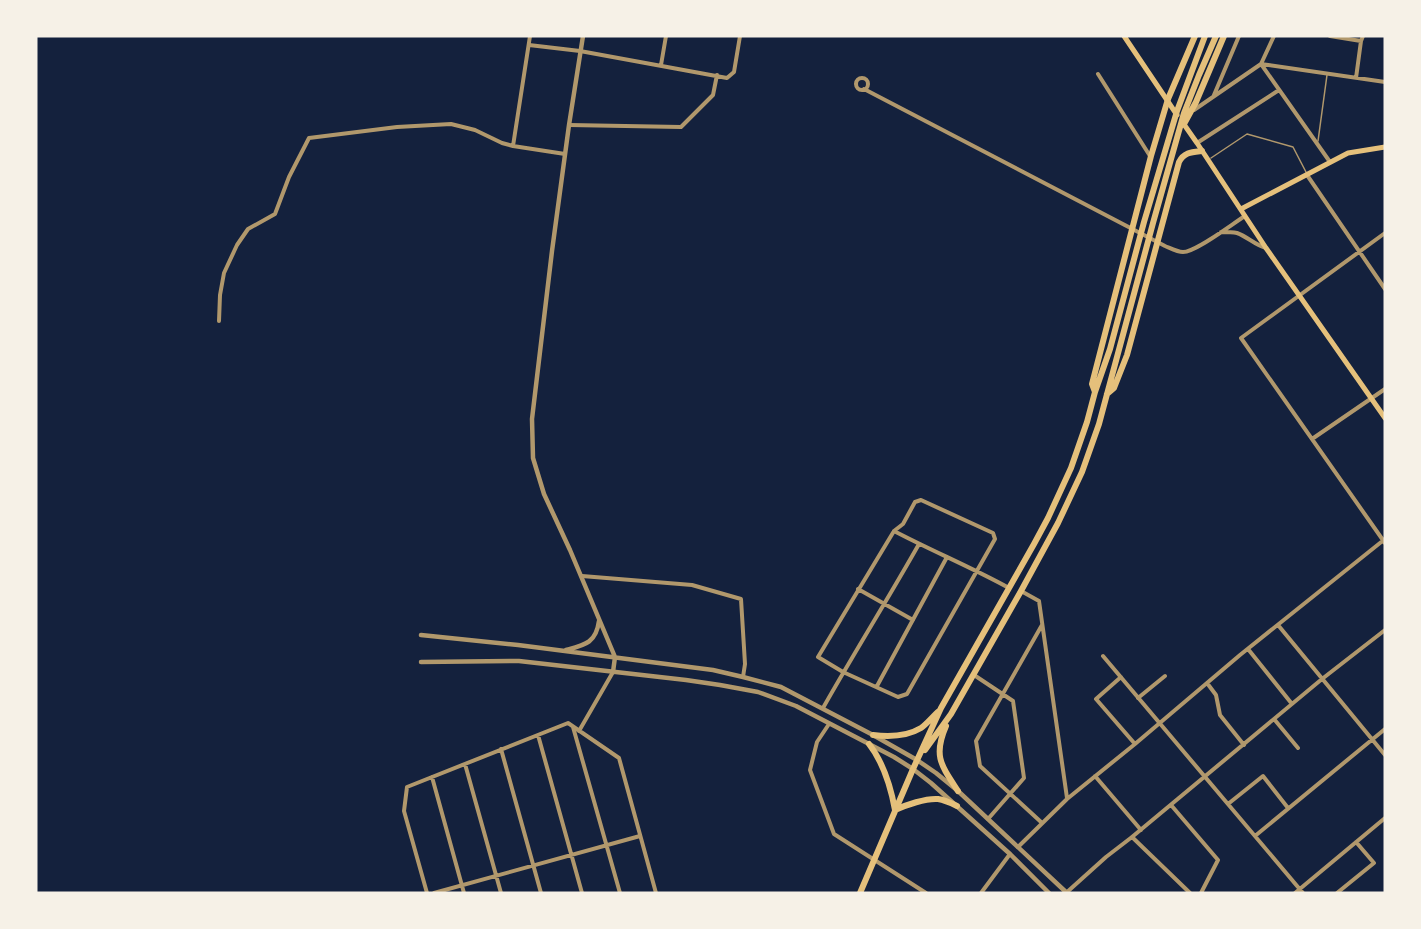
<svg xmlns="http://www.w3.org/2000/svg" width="1421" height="929" font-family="'Noto Serif',serif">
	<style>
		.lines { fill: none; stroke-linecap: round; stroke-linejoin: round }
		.service { stroke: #b1986c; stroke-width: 1.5 }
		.minor { stroke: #b1986c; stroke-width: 4 }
		.tertiary { stroke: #b1986c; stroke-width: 4.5 }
		.secondary { stroke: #e5c07b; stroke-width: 5 }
		.primary { stroke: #e5c07b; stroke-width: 6 }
	</style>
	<rect width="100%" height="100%" fill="#14213d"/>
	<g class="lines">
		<path class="service" d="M 1318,141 L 1327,75
			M 1211,158 L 1247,134 L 1293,147 L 1307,174"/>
		<path class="minor" d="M 1274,36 L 1261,64 L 1330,162
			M 1330,36 L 1361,41
			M 529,45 L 580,51 L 727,78 L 734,72 L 740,36
			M 661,65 L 666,36
			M 1098,74 L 1150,156
			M 1356,78 L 1361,41 L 1363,36
			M856 84a6 6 0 1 1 12 0a6 6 0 1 1-12 0Z
			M 864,89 L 1165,246 C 1170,248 1177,252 1183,252 C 1196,252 1232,224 1245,216
			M 1214,95 L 1239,36
			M 1194,110 L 1261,64 L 1385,82
			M 569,125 L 681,127 L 713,95 L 717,75
			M 1197,143 L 1279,90
			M 513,146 L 530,36
			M 1307,175 L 1385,289
			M 1221,232 C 1226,232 1232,232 1237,233 C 1248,237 1255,245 1266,248
			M 1385,233 L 1241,338 L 1385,543
			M 219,321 L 220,295 L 224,273 L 237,245 L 248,229 L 275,214 L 289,177 L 309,138 L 397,127 L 451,124 L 475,130 L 502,143 L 513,146 L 565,154
			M 1312,439 L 1385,389
			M 921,500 L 993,533 L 995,539 L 907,694 L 898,697 L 843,672 L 818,657 L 894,531 L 903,524 L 915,502 Z
			M 894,531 C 932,551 971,567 1009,588
			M 582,576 L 692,585 L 741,599 L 745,664 L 743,677
			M 858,589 L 913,620
			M 1021,591 L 1039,601 L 1067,798
			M 1278,625 L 1385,755
			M 1248,649 L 1292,704
			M 1103,656 L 1303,893
			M 974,675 L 1013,701 L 1024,778 L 988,819
			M 1121,677 L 1096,699 L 1135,744
			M 1207,683 L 1216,695 L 1220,715 L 1244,745
			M 877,686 L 947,557
			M 1138,698 L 1165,676
			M 823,708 C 854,653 888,599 919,544
			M 1274,719 L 1298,748
			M 829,724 L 817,742 L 810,770 L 834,834 L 926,893
			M 573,727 L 620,893
			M 579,731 L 613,672
			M 538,735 L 582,893
			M 501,749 L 541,893
			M 465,764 L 501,893
			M 1095,776 L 1141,830
			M 432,777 L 464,893
			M 1228,804 L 1263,776 L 1288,808
			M 1171,805 L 1218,860 L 1201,893
			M 1041,822 L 980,766 L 976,741 L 1042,625
			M 1255,836 L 1385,729
			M 1132,837 L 1190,893
			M 1018,847 L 1067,799 L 1135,744 L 1240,655 L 1385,539
			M 427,893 L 404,811 L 407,787 L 568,723 L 619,758 L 656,893
			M 434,893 L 640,836
			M 981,893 L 1010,854
			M 1066,893 L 1106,857 L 1132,837 L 1322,679 L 1385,630
			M 1295,893 L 1385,818
			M 1337,893 L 1374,863 L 1356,842"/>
		<path class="tertiary" d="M 583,36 L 569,125 L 552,251 L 532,419 L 533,458 L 544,494 L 570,550 L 615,657 L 613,672
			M 421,635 L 518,645 L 713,670 L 743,677 L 781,687 L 873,735 L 917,760 L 936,773 L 958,791 L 1067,893
			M 566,650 C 585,645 596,643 599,621
			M 421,662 L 519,661 L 686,680 L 720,685 L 758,692 L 796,706 L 894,757 L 913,769 L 931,783 L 1010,854 L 1049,893"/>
		<path class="secondary" d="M 1124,36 L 1177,115
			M 1183,123 L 1197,143 L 1266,248 L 1385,418
			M 1241,209 L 1348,153 L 1385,147"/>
		<path class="primary" d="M 1184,124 L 1196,102 L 1224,36
			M 1095,392 L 1092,384 L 1151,156 L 1168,99 L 1195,36
			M 1107,394 L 1114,388 L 1127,355 L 1179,162 C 1184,152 1192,152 1202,151
			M 946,726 C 933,756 941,765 958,791
			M 873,735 C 889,737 906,737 921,728 C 927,724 933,716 939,711
			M 869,744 C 883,762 891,788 895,810
			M 925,750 L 951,714 L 1021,591 L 1058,523 L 1082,472 L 1099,424 L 1153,223 L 1184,113 L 1199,75 L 1216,36
			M 895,810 C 906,805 926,798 938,799 C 945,800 951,803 957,806
			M 860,893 L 913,769 L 941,708 L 1034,544 L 1048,518 L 1071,468 L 1087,422 L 1095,392 L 1110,349 L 1144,222 L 1177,111 L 1205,36"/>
	</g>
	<rect width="1421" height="929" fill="none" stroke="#f6f1e7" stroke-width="75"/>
</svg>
